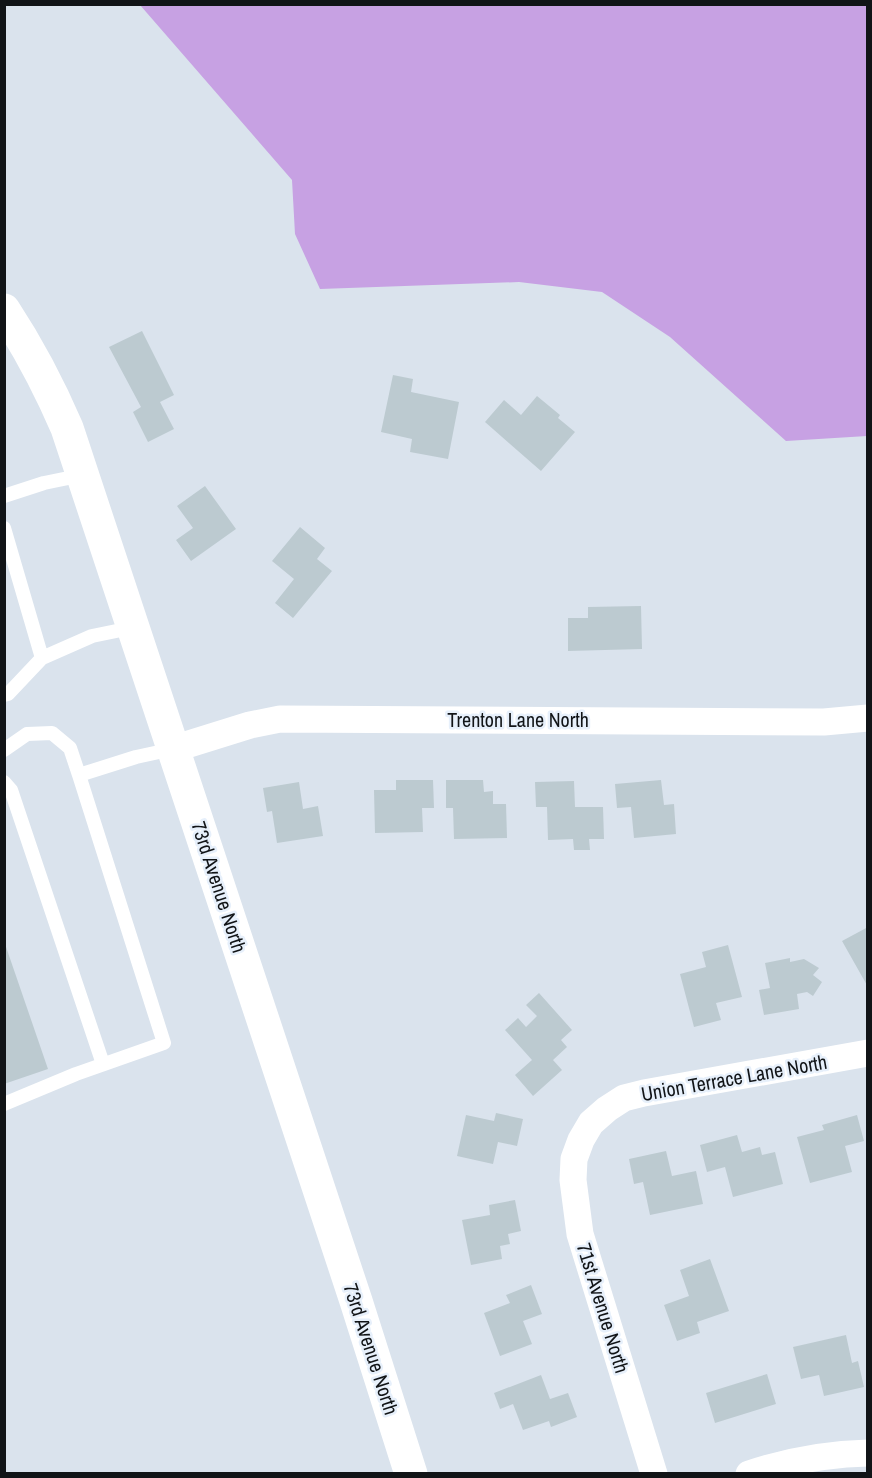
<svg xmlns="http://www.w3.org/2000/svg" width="872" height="1478" font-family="'Archivo Narrow',sans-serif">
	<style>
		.green { fill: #c7a1e3 }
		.building { fill: #bccad0 }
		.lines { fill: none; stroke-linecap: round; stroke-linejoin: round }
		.lane { stroke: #fff; stroke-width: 14 }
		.street { stroke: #fff; stroke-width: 27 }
		.secondary { stroke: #fff; stroke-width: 33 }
		.labels { text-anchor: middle; stroke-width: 5; stroke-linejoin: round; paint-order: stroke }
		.street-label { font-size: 20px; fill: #111417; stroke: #e7f0fb }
	</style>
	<rect width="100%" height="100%" fill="#dae3ed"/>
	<path class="green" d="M 140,5 L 867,5 L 867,436 L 786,441 L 670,337 L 602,292 L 519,282 L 320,289 L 295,234 L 292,180 Z"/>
	<path class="building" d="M 142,331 L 174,395 L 160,402 L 174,429 L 148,442 L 133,412 L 141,407 L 109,347 Z
		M 393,375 L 413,379 L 411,392 L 459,402 L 448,459 L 410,452 L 412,439 L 381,432 Z
		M 537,396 L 560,415 L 558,418 L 575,432 L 541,471 L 485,422 L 504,400 L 521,415 Z
		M 205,486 L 236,529 L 191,561 L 176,540 L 193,528 L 177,506 Z
		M 300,527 L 325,548 L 317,559 L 332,571 L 293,618 L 275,603 L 294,579 L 272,561 Z
		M 641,606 L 642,649 L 568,651 L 568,618 L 588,618 L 588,607 Z
		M 396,780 L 433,780 L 434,808 L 422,808 L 423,832 L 375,833 L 374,790 L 396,790 Z
		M 446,780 L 483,780 L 484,792 L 493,791 L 493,804 L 506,804 L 507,838 L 454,839 L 453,808 L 446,808 Z
		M 661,780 L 664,805 L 674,804 L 676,834 L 634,838 L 631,807 L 617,808 L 615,784 Z
		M 574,781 L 575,807 L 603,807 L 604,839 L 589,839 L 590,850 L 574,850 L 573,839 L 548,840 L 547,807 L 536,807 L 535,782 Z
		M 299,782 L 303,809 L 318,806 L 323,836 L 277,843 L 272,811 L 267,812 L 263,788 Z
		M 868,927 L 868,987 L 842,941 Z
		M 4,941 L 48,1069 L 4,1084 Z
		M 728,945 L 742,997 L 716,1003 L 721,1020 L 694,1027 L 680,974 L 706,967 L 702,952 Z
		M 790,958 L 790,962 L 804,959 L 819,968 L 813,975 L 822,982 L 813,996 L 807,992 L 797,994 L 799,1009 L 764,1015 L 759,990 L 770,988 L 765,963 Z
		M 539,993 L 572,1030 L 561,1040 L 567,1047 L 553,1060 L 562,1070 L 533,1096 L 515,1075 L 532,1060 L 505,1030 L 518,1018 L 526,1027 L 537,1016 L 526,1005 Z
		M 496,1113 L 523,1119 L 517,1146 L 498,1142 L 493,1164 L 457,1156 L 466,1115 L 494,1121 Z
		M 857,1115 L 864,1141 L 845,1146 L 852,1172 L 810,1183 L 797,1137 L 824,1130 L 822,1125 Z
		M 737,1135 L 742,1152 L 760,1147 L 762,1155 L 775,1152 L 783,1184 L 733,1197 L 725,1167 L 707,1172 L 700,1145 Z
		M 666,1151 L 672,1176 L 696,1171 L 703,1204 L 650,1215 L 643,1182 L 634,1184 L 629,1159 Z
		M 515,1200 L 521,1231 L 508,1234 L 510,1244 L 500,1246 L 502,1259 L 471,1265 L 462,1220 L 490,1215 L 489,1205 Z
		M 710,1259 L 729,1311 L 697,1322 L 700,1333 L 677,1341 L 664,1305 L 689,1296 L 680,1270 Z
		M 531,1285 L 542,1314 L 523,1321 L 532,1344 L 500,1356 L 484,1313 L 510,1303 L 506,1295 Z
		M 846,1335 L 852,1363 L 858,1361 L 864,1387 L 824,1396 L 819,1375 L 801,1379 L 793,1347 Z
		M 767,1374 L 776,1404 L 715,1423 L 706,1393 Z
		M 541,1375 L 550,1399 L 568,1393 L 577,1417 L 551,1427 L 549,1421 L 523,1430 L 513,1404 L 500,1409 L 494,1393 Z"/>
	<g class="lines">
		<path class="lane" d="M 4,496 L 44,483 L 83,475
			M 4,528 L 42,658 L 8,694 L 4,695
			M 42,658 L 92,636 L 131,628
			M 4,750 L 27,734 L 52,733 L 70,748 L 79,775
			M 4,782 L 11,790 L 103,1064
			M 4,1104 L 76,1074 L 164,1043 L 79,775 L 136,757 L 173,749"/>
		<path class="street" d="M 173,749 L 250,725 L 280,719 L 824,722 L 868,718
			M 654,1474 L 580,1234 L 573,1180 L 574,1159 L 581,1140 L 591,1123 L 607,1109 L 624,1098 L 644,1093 L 868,1053
			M 749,1474 C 788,1461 826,1454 868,1453"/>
		<path class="secondary" d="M 4,310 C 29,348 49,386 67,428 L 356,1301 L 411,1474"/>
	</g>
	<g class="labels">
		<g class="street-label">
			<text x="518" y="727">Trenton Lane North</text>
			<text transform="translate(219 887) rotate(72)" y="7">73rd Avenue North</text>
			<text transform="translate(734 1078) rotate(-10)" y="7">Union Terrace Lane North</text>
			<text transform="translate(603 1308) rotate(73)" y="7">71st Avenue North</text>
			<text transform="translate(371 1349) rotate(72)" y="7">73rd Avenue North</text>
		</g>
	</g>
	<rect width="872" height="1478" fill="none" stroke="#111417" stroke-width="12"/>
</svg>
